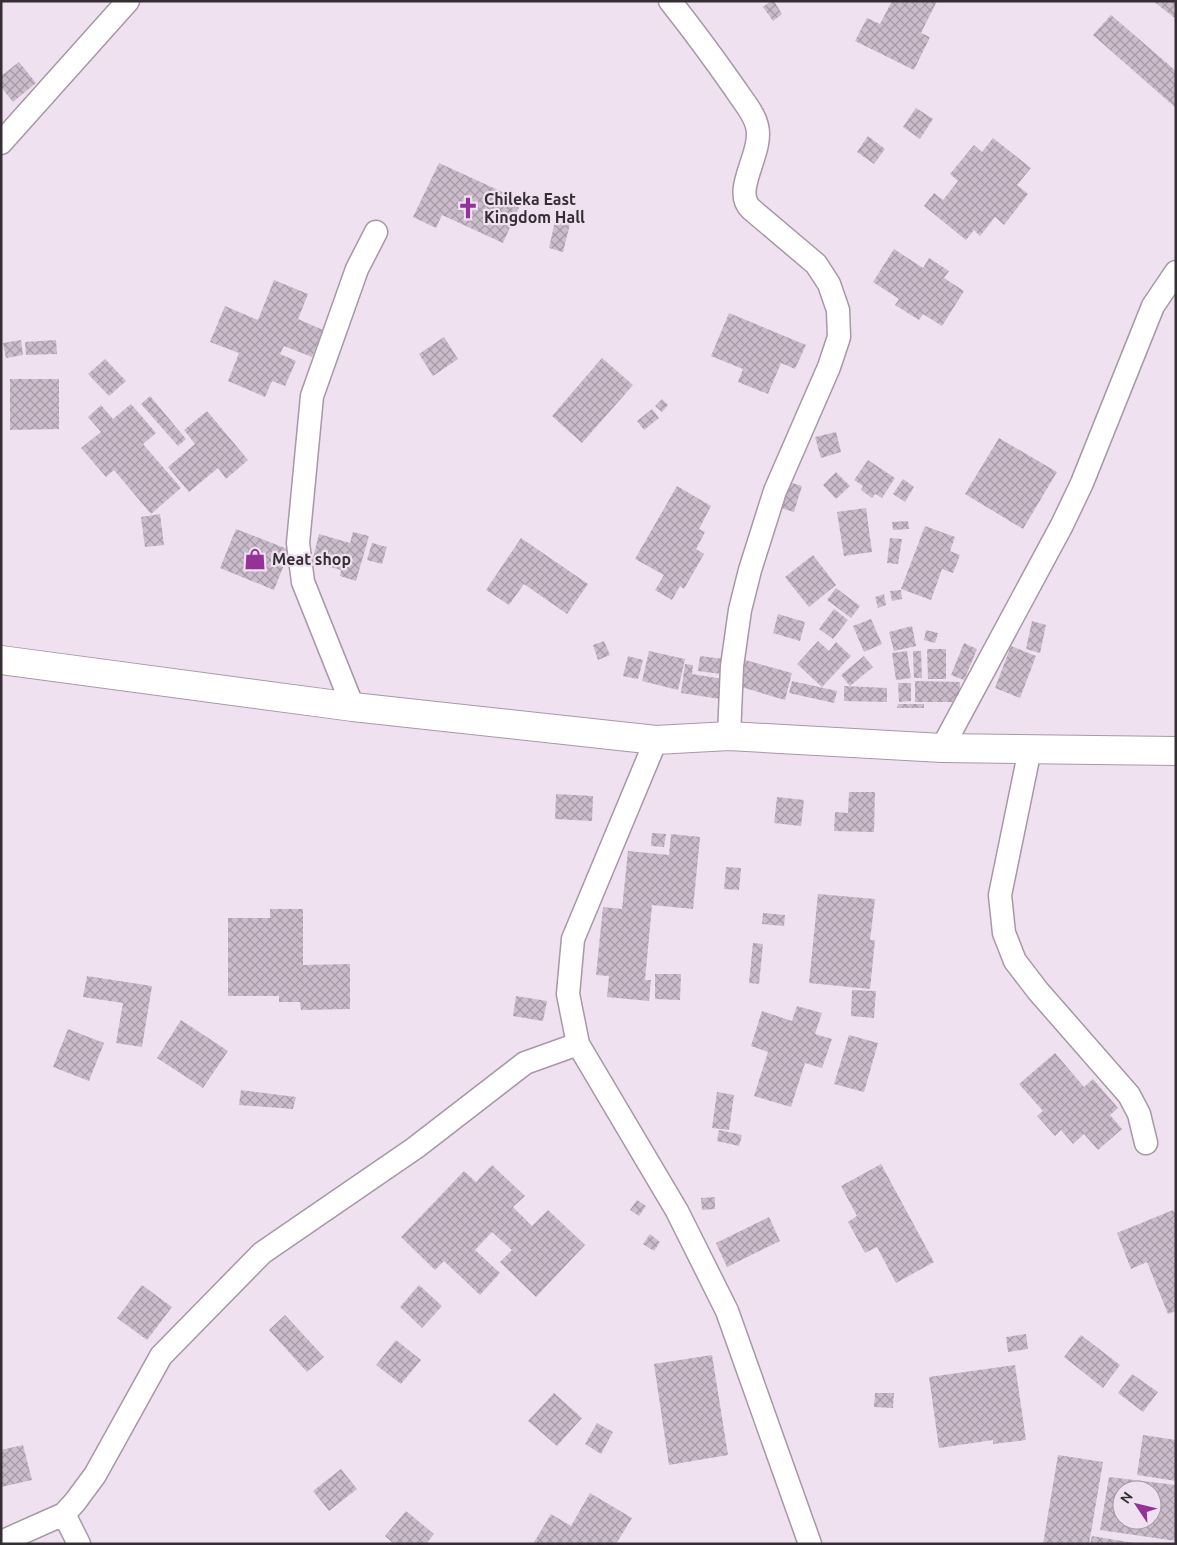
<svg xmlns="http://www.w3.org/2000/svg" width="1177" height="1545" font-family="Ubuntu,sans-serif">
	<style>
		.building { fill: url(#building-cross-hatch); fill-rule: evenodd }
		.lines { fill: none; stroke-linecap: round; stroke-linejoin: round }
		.minor-casing { stroke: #a698a6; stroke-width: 25 }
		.secondary-casing { stroke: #a698a6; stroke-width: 30 }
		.minor { stroke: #fff; stroke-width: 22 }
		.secondary { stroke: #fff; stroke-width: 28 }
		.labels { text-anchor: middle; stroke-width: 4.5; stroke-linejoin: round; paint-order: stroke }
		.poi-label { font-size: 16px; font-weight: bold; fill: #352f35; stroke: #f0e1f1; text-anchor: start }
	</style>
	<defs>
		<pattern id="building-cross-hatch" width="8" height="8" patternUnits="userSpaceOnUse" patternTransform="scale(1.25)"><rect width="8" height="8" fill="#cbbccb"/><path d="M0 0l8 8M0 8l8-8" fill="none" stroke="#a699a6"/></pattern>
	</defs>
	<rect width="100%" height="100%" fill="#f0e1f1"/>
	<path class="building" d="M 771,1 L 774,1 L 782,14 L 773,21 L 763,7 Z
		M 892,1 L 937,1 L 921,33 L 930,37 L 914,70 L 855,41 L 867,18 L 880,24 Z
		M 1153,1 L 1176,1 L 1176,19 Z
		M 1111,15 L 1176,71 L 1176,108 L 1093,35 Z
		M 19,62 L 36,83 L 13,102 L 1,87 L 1,76 Z
		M 916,108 L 933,119 L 920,139 L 903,127 Z
		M 868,136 L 885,149 L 874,164 L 857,152 Z
		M 993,138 L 1031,168 L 1017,185 L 1028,194 L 1004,225 L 995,217 L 980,236 L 974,230 L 966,240 L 924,206 L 934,193 L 943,200 L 958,181 L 950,174 L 974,145 L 982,152 Z
		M 439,163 L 522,201 L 503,243 L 442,215 L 436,228 L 413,217 Z
		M 555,221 L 570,224 L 563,252 L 549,248 Z
		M 894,249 L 923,268 L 929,258 L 949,271 L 944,278 L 964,291 L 942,326 L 923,314 L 919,320 L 895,305 L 899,299 L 873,282 Z
		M 274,280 L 308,294 L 298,319 L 323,330 L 312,357 L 284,346 L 280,354 L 296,361 L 285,386 L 272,381 L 265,397 L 228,381 L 239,353 L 210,342 L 225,306 L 258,320 Z
		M 729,313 L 806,345 L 795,369 L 781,363 L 768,394 L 738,382 L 743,369 L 711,356 Z
		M 444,337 L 458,359 L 433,376 L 419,354 Z
		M 21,340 L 23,355 L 6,358 L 3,343 Z
		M 56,340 L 57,354 L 26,355 L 25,342 Z
		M 602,358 L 633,385 L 582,443 L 552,416 Z
		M 105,359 L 126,381 L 109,396 L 88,374 Z
		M 10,379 L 59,379 L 59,429 L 10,430 Z
		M 150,396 L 186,439 L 178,446 L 141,404 Z
		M 662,399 L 668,405 L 662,412 L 655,406 Z
		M 131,404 L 156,433 L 143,444 L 181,488 L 151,514 L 114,470 L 106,477 L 81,448 L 101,432 L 88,417 L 101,405 L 113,419 Z
		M 652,409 L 659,418 L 644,430 L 637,421 Z
		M 207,411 L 248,460 L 226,479 L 218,468 L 189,492 L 168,467 L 195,444 L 184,430 Z
		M 836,432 L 841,452 L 821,458 L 815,437 Z
		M 999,438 L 1057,472 L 1023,529 L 965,494 Z
		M 868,460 L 895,478 L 882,498 L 875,494 L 872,498 L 861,490 L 863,486 L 854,480 Z
		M 836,472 L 850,486 L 836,499 L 823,485 Z
		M 903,479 L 914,487 L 905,502 L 893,494 Z
		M 785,481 L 802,486 L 794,512 L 777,507 Z
		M 677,486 L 711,506 L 699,529 L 705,532 L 696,549 L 704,554 L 684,589 L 680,586 L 672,600 L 655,590 L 664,575 L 635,559 Z
		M 866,508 L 872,552 L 844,556 L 837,512 Z
		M 160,514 L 164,545 L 145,547 L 141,517 Z
		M 908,521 L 909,529 L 893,530 L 892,522 Z
		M 925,526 L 955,537 L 950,551 L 960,555 L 953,573 L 942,569 L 931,600 L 901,589 Z
		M 236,529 L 290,550 L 274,590 L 220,568 Z
		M 353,532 L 369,536 L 356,581 L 340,576 L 341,570 L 312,562 L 319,534 L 350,543 Z
		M 521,538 L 588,584 L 567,614 L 524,584 L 509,605 L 486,590 Z
		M 890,538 L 902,539 L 898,564 L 887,563 Z
		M 372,543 L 387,547 L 382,564 L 367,560 Z
		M 813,555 L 836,585 L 809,607 L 785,577 Z
		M 836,588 L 860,606 L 851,618 L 827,600 Z
		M 901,590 L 902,599 L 892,601 L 890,591 Z
		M 884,594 L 886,605 L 878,608 L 875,597 Z
		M 834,609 L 848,620 L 833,639 L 819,629 Z
		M 778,614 L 805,622 L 800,641 L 773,633 Z
		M 871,619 L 882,644 L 864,652 L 853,626 Z
		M 1032,621 L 1046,625 L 1040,653 L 1026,649 Z
		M 912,626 L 916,646 L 894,651 L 889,632 Z
		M 926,630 L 938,633 L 935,643 L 924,640 Z
		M 604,641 L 610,655 L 598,660 L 593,645 Z
		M 818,641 L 829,651 L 836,642 L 851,656 L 822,687 L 797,664 Z
		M 964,643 L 977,649 L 964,680 L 951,675 Z
		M 1011,646 L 1036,656 L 1020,698 L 995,688 Z
		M 927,649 L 946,649 L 946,679 L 928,679 Z
		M 649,651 L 685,659 L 678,690 L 642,681 Z
		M 907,651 L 911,678 L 896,680 L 892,653 Z
		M 913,651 L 921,651 L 922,678 L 914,678 Z
		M 628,656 L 643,660 L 638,679 L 623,676 Z
		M 700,656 L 724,659 L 721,674 L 698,671 Z
		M 864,656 L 873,667 L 850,686 L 841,675 Z
		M 745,660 L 792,673 L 785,700 L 738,686 Z
		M 685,664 L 693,665 L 692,674 L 723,679 L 720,699 L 681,693 Z
		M 792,681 L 837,691 L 834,703 L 789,693 Z
		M 915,681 L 960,682 L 959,702 L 915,702 Z
		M 898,683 L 911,683 L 911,701 L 899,702 Z
		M 844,686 L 887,688 L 887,702 L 844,701 Z
		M 898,704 L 924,704 L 924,708 L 897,708 Z
		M 849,792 L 875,792 L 874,832 L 834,831 L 835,812 L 848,813 Z
		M 556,794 L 593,796 L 592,821 L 555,819 Z
		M 777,797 L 804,800 L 801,826 L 774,823 Z
		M 652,833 L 666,834 L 664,847 L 651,846 Z
		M 671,834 L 700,837 L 693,909 L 652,905 L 645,980 L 651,980 L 649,1001 L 607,997 L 609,976 L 596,975 L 603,907 L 622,909 L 628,851 L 669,855 Z
		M 726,867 L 741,868 L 739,890 L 724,889 Z
		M 818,894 L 875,899 L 870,940 L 875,940 L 870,989 L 809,983 Z
		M 270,909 L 303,909 L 303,965 L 350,964 L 350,1009 L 301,1010 L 300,1002 L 279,1002 L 279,996 L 228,996 L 228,918 L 270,918 Z
		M 763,913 L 785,915 L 784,926 L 762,924 Z
		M 753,943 L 763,944 L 759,984 L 749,983 Z
		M 655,974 L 681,974 L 680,1000 L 655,999 Z
		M 87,976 L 152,986 L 142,1047 L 116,1043 L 123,1003 L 83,997 Z
		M 852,990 L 876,991 L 874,1018 L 851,1016 Z
		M 516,996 L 547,1001 L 543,1021 L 513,1016 Z
		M 797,1006 L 822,1013 L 815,1034 L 832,1039 L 822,1068 L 805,1063 L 791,1107 L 754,1096 L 768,1052 L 751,1046 L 762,1011 L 792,1021 Z
		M 181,1020 L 228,1051 L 203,1088 L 157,1058 Z
		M 68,1029 L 104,1043 L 89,1081 L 53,1067 Z
		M 849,1035 L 878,1043 L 864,1092 L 834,1084 Z
		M 1055,1053 L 1084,1087 L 1093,1079 L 1118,1108 L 1110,1115 L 1122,1129 L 1098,1150 L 1084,1134 L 1073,1144 L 1061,1130 L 1055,1136 L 1037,1116 L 1043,1111 L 1019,1084 Z
		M 241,1090 L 296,1097 L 293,1109 L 239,1105 Z
		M 717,1092 L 734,1095 L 729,1130 L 712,1128 Z
		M 719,1130 L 742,1135 L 739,1146 L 717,1141 Z
		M 881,1164 L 934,1262 L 896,1283 L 877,1247 L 865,1253 L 848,1222 L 857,1216 L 841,1186 Z
		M 492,1165 L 525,1196 L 513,1207 L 532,1226 L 548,1210 L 585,1245 L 536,1297 L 500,1262 L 512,1250 L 492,1232 L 475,1250 L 500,1273 L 480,1295 L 444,1261 L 435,1270 L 401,1237 L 464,1171 L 476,1182 Z
		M 715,1197 L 715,1209 L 702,1210 L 701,1198 Z
		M 637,1200 L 646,1206 L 639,1216 L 630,1210 Z
		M 1173,1210 L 1176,1215 L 1176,1311 L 1168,1314 L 1147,1262 L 1131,1269 L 1117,1233 Z
		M 769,1217 L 780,1241 L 727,1267 L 716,1243 Z
		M 650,1234 L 660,1242 L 654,1251 L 643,1244 Z
		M 142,1285 L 172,1307 L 147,1340 L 117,1318 Z
		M 419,1285 L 442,1306 L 422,1328 L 400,1307 Z
		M 285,1315 L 324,1357 L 307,1372 L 269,1330 Z
		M 1026,1334 L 1028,1349 L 1008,1352 L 1006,1337 Z
		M 1081,1335 L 1120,1365 L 1103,1388 L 1064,1357 Z
		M 396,1340 L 421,1360 L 401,1384 L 376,1365 Z
		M 712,1355 L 728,1455 L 669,1465 L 654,1364 Z
		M 1015,1365 L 1026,1440 L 993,1444 L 993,1440 L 939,1448 L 929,1377 Z
		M 1132,1374 L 1158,1392 L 1143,1412 L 1118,1393 Z
		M 554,1393 L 582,1418 L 557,1446 L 528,1421 Z
		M 875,1393 L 894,1393 L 893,1408 L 874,1407 Z
		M 597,1423 L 613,1432 L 601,1454 L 585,1444 Z
		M 1143,1435 L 1176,1440 L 1176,1481 L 1137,1475 Z
		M 23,1445 L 32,1480 L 1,1487 L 1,1450 Z
		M 1058,1455 L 1103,1462 L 1089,1544 L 1043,1544 Z
		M 341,1469 L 357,1489 L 329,1511 L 313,1491 Z
		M 1109,1477 L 1176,1485 L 1176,1541 L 1100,1530 ZM 1122,1490 L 1152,1490 L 1152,1520 L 1122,1520 Z
		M 590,1493 L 632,1518 L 616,1544 L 533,1544 L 551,1514 L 571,1526 Z
		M 406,1511 L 434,1534 L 426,1544 L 394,1544 L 385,1536 Z
		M 1092,1536 L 1134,1543 L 1134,1544 L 1090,1544 Z"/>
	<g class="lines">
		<g class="minor-casing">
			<path id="minor" d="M 670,1 C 693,30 715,60 736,90 C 743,101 754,113 757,126 C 764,153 731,190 751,209 L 816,264 L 829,284 L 838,310 L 839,337 L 829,367 L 775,491 L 750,570 L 740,610 L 732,666 L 729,736
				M 1,143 L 128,1
				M 353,707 L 303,582 L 298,543 L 312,396 L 357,269 L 376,232
				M 656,740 L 573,939 L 568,994 L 578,1044 L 677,1211 L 727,1311 L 810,1544
				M 942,748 L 1062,525 L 1082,483 L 1153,306 L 1176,272
				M 1030,749 L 1000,895 L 1004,933 L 1015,961 L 1038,991 L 1129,1095 L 1139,1114 L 1146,1143
				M 64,1514 L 79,1544
				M 1,1542 L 64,1514 L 75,1502 L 95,1475 L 161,1356 L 262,1253 L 415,1148 L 525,1063 L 578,1044"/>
		</g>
		<g class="secondary-casing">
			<path id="secondary" d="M 1,660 L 353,707 L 656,740 L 729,736 L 942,748 L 1176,751"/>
		</g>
		<use href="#minor" class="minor"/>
		<use href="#secondary" class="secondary"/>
	</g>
	<defs>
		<g id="church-bare" transform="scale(1.725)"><path d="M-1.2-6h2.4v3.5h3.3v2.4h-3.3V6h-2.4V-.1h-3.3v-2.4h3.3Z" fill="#943299" stroke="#f0e1f1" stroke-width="2.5" paint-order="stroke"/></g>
		<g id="shop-bare" transform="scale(1.725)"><path d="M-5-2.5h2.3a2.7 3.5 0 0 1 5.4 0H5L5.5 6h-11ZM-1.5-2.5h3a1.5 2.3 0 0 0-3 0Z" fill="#943299" stroke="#f0e1f1" stroke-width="2.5" paint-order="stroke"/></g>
	</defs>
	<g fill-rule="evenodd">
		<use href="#church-bare" x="468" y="208"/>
		<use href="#shop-bare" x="255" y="559"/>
	</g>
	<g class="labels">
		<g class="poi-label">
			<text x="484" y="205">Chileka East<tspan x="484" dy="18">Kingdom Hall</tspan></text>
			<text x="272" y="565">Meat shop</text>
		</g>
	</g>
	<rect width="1177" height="1545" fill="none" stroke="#352f35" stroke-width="5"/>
	<g transform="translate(1137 1505) rotate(305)"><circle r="24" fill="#f0e1f1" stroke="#a59aa6"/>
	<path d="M0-4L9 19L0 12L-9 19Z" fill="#943299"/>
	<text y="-8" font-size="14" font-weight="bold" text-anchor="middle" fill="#352f35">N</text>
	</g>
</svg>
